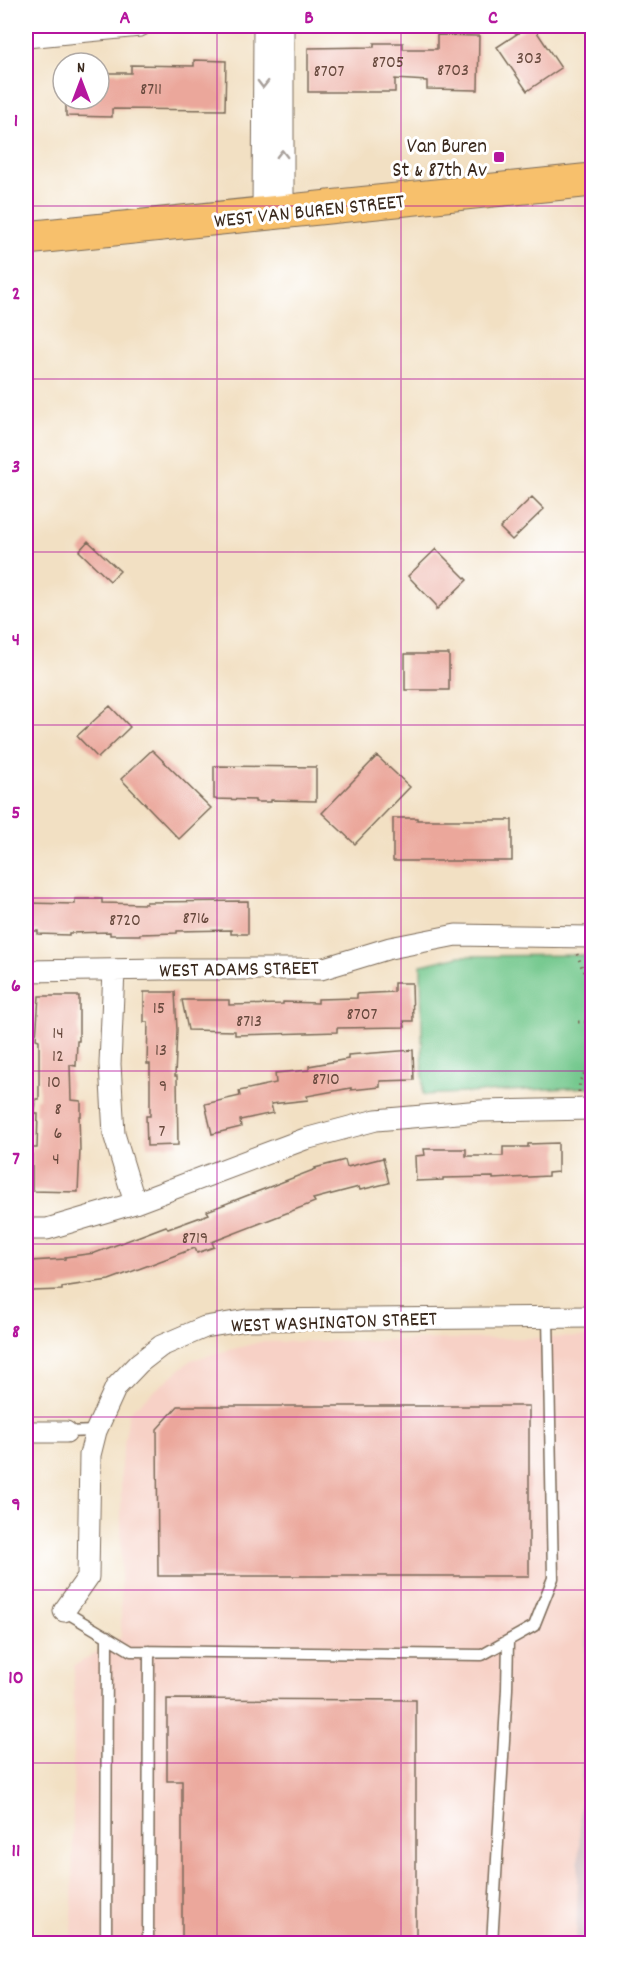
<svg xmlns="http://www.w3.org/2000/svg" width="618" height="1969" font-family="Dekko,sans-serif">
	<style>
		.built { fill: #f7d1c6 }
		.industrial { fill: #d2bfbf }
		.green { fill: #73c88d; stroke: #577956; stroke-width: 1.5 }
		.building { fill: #eba79b }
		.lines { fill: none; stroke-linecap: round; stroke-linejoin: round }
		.lane-casing { stroke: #7b6a58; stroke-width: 13 }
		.street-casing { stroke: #7b6a58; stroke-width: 23 }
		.primary-casing { stroke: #7b6a58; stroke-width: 35 }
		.path { stroke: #7b6a58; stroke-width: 3; stroke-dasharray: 1.5 4.5; stroke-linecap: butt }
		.lane { stroke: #fff; stroke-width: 10 }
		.street { stroke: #fff; stroke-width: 21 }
		.primary { stroke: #f7c06c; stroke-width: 33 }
		.oneway { stroke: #a79f9a }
		.grid { fill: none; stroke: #b5179e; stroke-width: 1.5; stroke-opacity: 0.55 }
		.poi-dot { fill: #b5179e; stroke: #fff; stroke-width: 2 }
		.labels { text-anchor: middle; stroke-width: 6; stroke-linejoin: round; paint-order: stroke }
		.number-label { font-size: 18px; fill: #67493d }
		.poi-label { font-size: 21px; fill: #3b2a1e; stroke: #fff; text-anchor: end }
		.street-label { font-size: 21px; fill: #3b2a1e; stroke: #fff }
		.neatline { fill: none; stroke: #b5179e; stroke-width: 2 }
		.grid-label { font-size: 20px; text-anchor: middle; font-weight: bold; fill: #b5179e }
	</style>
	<rect width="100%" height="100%" fill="#fff"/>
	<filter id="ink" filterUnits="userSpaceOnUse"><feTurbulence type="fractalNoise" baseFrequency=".0167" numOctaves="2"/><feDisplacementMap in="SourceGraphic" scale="12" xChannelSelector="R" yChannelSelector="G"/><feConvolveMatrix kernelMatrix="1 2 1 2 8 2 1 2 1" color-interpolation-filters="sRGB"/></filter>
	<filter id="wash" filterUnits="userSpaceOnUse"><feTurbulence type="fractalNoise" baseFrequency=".008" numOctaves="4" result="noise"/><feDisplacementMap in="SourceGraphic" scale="24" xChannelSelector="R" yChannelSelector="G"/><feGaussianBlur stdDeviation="1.35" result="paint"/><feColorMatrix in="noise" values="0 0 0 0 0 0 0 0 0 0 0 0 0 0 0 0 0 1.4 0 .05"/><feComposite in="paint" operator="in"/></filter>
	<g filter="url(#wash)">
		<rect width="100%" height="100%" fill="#f2e0c3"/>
		<path class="built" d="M 592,1337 L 592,1442 L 576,1943 L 72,1944 L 74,1666 L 121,1637 L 121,1463 L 129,1412 L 191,1360 L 260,1342 Z"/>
		<path class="industrial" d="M 592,1442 L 592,1943 L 576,1944 L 576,1943 Z"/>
		<path class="green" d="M 592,955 L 592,1087 L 423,1095 L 421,965 L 460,956 Z"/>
		<g id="blocks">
			<path class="building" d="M 529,26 L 533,26 L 561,68 L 527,91 L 497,47 Z
				M 437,35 L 479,36 L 478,90 L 427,89 L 427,81 L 395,79 L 395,92 L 308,92 L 308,48 L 374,47 L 374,43 L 403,43 L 403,49 L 437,49 Z
				M 194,60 L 226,61 L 225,110 L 112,109 L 112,117 L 66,116 L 66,99 L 99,99 L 99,73 L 131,73 L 131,65 L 194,66 Z
				M 532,497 L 544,509 L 512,540 L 500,528 Z
				M 88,541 L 120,571 L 110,581 L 79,551 Z
				M 436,549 L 467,580 L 436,610 L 436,605 L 408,576 Z
				M 405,654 L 449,654 L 449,690 L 405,690 Z
				M 110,706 L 130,727 L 98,758 L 77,736 Z
				M 152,750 L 211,808 L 179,839 L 121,779 Z
				M 377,756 L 410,787 L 355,844 L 322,813 Z
				M 214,766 L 316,767 L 316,801 L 271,800 L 271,802 L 255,802 L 255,800 L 214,799 Z
				M 393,818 L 417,818 L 417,820 L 512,820 L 512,861 L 393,861 Z
				M 75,899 L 102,899 L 102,903 L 146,904 L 146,902 L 248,901 L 248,934 L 231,934 L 231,930 L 177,931 L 177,933 L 140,934 L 140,935 L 110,935 L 110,932 L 69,933 L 69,935 L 38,934 L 38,931 L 26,931 L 26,903 L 75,904 Z
				M 394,983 L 412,983 L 413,1021 L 404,1021 L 405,1027 L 337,1028 L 337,1032 L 235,1035 L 235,1031 L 188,1030 L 182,1000 L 229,1000 L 229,1005 L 283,1004 L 283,1002 L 318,1003 L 318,999 L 357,998 L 357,994 L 394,992 Z
				M 144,992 L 175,992 L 177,1030 L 175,1076 L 177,1076 L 178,1145 L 147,1146 L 146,1116 L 150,1116 L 150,1064 L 147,1064 L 148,1022 L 144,1022 Z
				M 39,996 L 79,996 L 79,1041 L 77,1041 L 76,1066 L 70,1065 L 71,1100 L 81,1101 L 81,1116 L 79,1116 L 80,1150 L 78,1192 L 32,1191 L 32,1148 L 37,1148 L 38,1114 L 35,1114 L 36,1099 L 39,1099 L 39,1040 L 36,1039 Z
				M 413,1050 L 414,1080 L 380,1081 L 380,1087 L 351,1090 L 351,1088 L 307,1096 L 308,1100 L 271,1104 L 273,1113 L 240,1120 L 241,1127 L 212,1134 L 205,1104 L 240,1096 L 239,1091 L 276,1083 L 275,1073 L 309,1070 L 309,1066 L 348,1059 L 348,1055 Z
				M 558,1143 L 558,1172 L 548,1173 L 548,1176 L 493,1179 L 493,1177 L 443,1178 L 443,1180 L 416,1181 L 415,1156 L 425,1155 L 424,1149 L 466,1149 L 466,1156 L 503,1156 L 503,1147 L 528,1147 L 528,1144 Z
				M 383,1158 L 389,1183 L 360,1190 L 359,1187 L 313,1199 L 315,1202 L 212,1242 L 214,1247 L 197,1253 L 195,1248 L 109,1280 L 62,1287 L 62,1290 L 32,1291 L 30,1261 L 65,1259 L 65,1257 L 95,1253 L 166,1226 L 168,1229 L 209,1214 L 207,1211 L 316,1169 L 315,1168 L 345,1160 L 347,1167 Z
				M 178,1406 L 529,1406 L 529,1576 L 158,1576 L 157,1429 Z
				M 167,1699 L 416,1700 L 416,1944 L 182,1944 L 182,1781 L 167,1781 Z"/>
		</g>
	</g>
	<g filter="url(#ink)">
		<use href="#blocks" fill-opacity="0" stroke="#7b6a58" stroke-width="1.5"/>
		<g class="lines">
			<g class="lane-casing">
				<path id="lane" d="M 66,1432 L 96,1431
					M 64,1611 L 131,1651 L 482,1655 L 534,1626 L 553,1578 L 548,1317
					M 106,1944 L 107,1636
					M 148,1944 L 149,1651
					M 492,1944 L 507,1689 L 508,1641"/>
			</g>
			<g class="street-casing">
				<path id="street" d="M 283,26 L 283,212
					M 26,37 L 140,26
					M 263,214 L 264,26
					M 114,970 L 110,1064 L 114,1134 L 135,1203
					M 26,971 L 164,969 L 321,969 L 390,948 L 456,935 L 592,937
					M 26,1229 L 47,1229 L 135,1203 L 305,1139 L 376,1120 L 481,1111 L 592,1109
					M 26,1432 L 66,1432
					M 64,1611 L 88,1577 L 90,1455 L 96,1431 L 116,1387 L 139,1363 L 161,1346 L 205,1327 L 247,1320 L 592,1317"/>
			</g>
			<g class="primary-casing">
				<path id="primary" d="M 26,238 L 592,180"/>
			</g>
			<path class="path" d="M 577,954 L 583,970 L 592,977
				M 578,1022 L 592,1022
				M 579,1092 C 579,1080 582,1074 592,1067"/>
			<use href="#lane" class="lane"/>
			<use href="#street" class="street"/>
			<use href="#primary" class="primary"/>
		</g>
		<defs><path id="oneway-chevron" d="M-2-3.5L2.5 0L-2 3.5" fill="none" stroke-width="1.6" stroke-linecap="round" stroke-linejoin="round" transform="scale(1.5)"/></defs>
		<g class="oneway">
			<use href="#oneway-chevron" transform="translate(263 84) rotate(91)"/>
			<use href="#oneway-chevron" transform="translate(282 154) rotate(-90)"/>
		</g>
	</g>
	<path class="grid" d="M 217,26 L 217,1944M 401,26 L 401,1944M 26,206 L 592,206M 26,379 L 592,379M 26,552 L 592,552M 26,725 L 592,725M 26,898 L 592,898M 26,1071 L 592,1071M 26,1244 L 592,1244M 26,1417 L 592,1417M 26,1590 L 592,1590M 26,1763 L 592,1763"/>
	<rect class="poi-dot" x="493" y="151" width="12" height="12" rx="3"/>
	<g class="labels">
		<g class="number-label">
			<text x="529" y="63">303</text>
			<text x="388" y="67">8705</text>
			<text x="453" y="75">8703</text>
			<text x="329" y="76">8707</text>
			<text x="151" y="94">8711</text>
			<text x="196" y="923">8716</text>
			<text x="125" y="925">8720</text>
			<text x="159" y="1013">15</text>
			<text x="362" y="1019">8707</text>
			<text x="249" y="1026">8713</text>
			<text x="58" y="1038">14</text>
			<text x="161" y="1055">13</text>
			<text x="58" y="1061">12</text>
			<text x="326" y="1084">8710</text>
			<text x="54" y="1087">10</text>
			<text x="163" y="1091">9</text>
			<text x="58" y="1114">8</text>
			<text x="162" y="1136">7</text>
			<text x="58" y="1138">6</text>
			<text x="56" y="1164">4</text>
			<text x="195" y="1243">8719</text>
		</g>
		<g class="poi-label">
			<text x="487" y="152">Van Buren<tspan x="487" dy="24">St &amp; 87th Av</tspan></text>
		</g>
		<g class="street-label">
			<text transform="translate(309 210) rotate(-6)" y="7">WEST VAN BUREN STREET</text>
			<text transform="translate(239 968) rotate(-1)" y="7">WEST ADAMS STREET</text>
			<text transform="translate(334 1321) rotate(-2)" y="7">WEST WASHINGTON STREET</text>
		</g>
	</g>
	<rect width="618" height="1969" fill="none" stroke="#fff" stroke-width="66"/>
	<g transform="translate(81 81)"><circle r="28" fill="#ffffff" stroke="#b1aaa5" stroke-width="1.5"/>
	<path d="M0-4.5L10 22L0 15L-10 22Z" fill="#b5179e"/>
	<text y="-9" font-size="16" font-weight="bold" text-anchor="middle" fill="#3b2a1e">N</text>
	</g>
	<rect x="33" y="33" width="552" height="1903" class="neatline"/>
	<g class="grid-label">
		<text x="125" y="23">A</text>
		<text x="309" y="23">B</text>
		<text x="493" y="23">C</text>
		<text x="16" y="126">1</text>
		<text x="16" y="299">2</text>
		<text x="16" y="472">3</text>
		<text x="16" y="645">4</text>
		<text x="16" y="818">5</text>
		<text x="16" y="991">6</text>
		<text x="16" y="1164">7</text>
		<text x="16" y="1337">8</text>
		<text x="16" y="1510">9</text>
		<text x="16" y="1683">10</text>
		<text x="16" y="1856">11</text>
	</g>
</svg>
